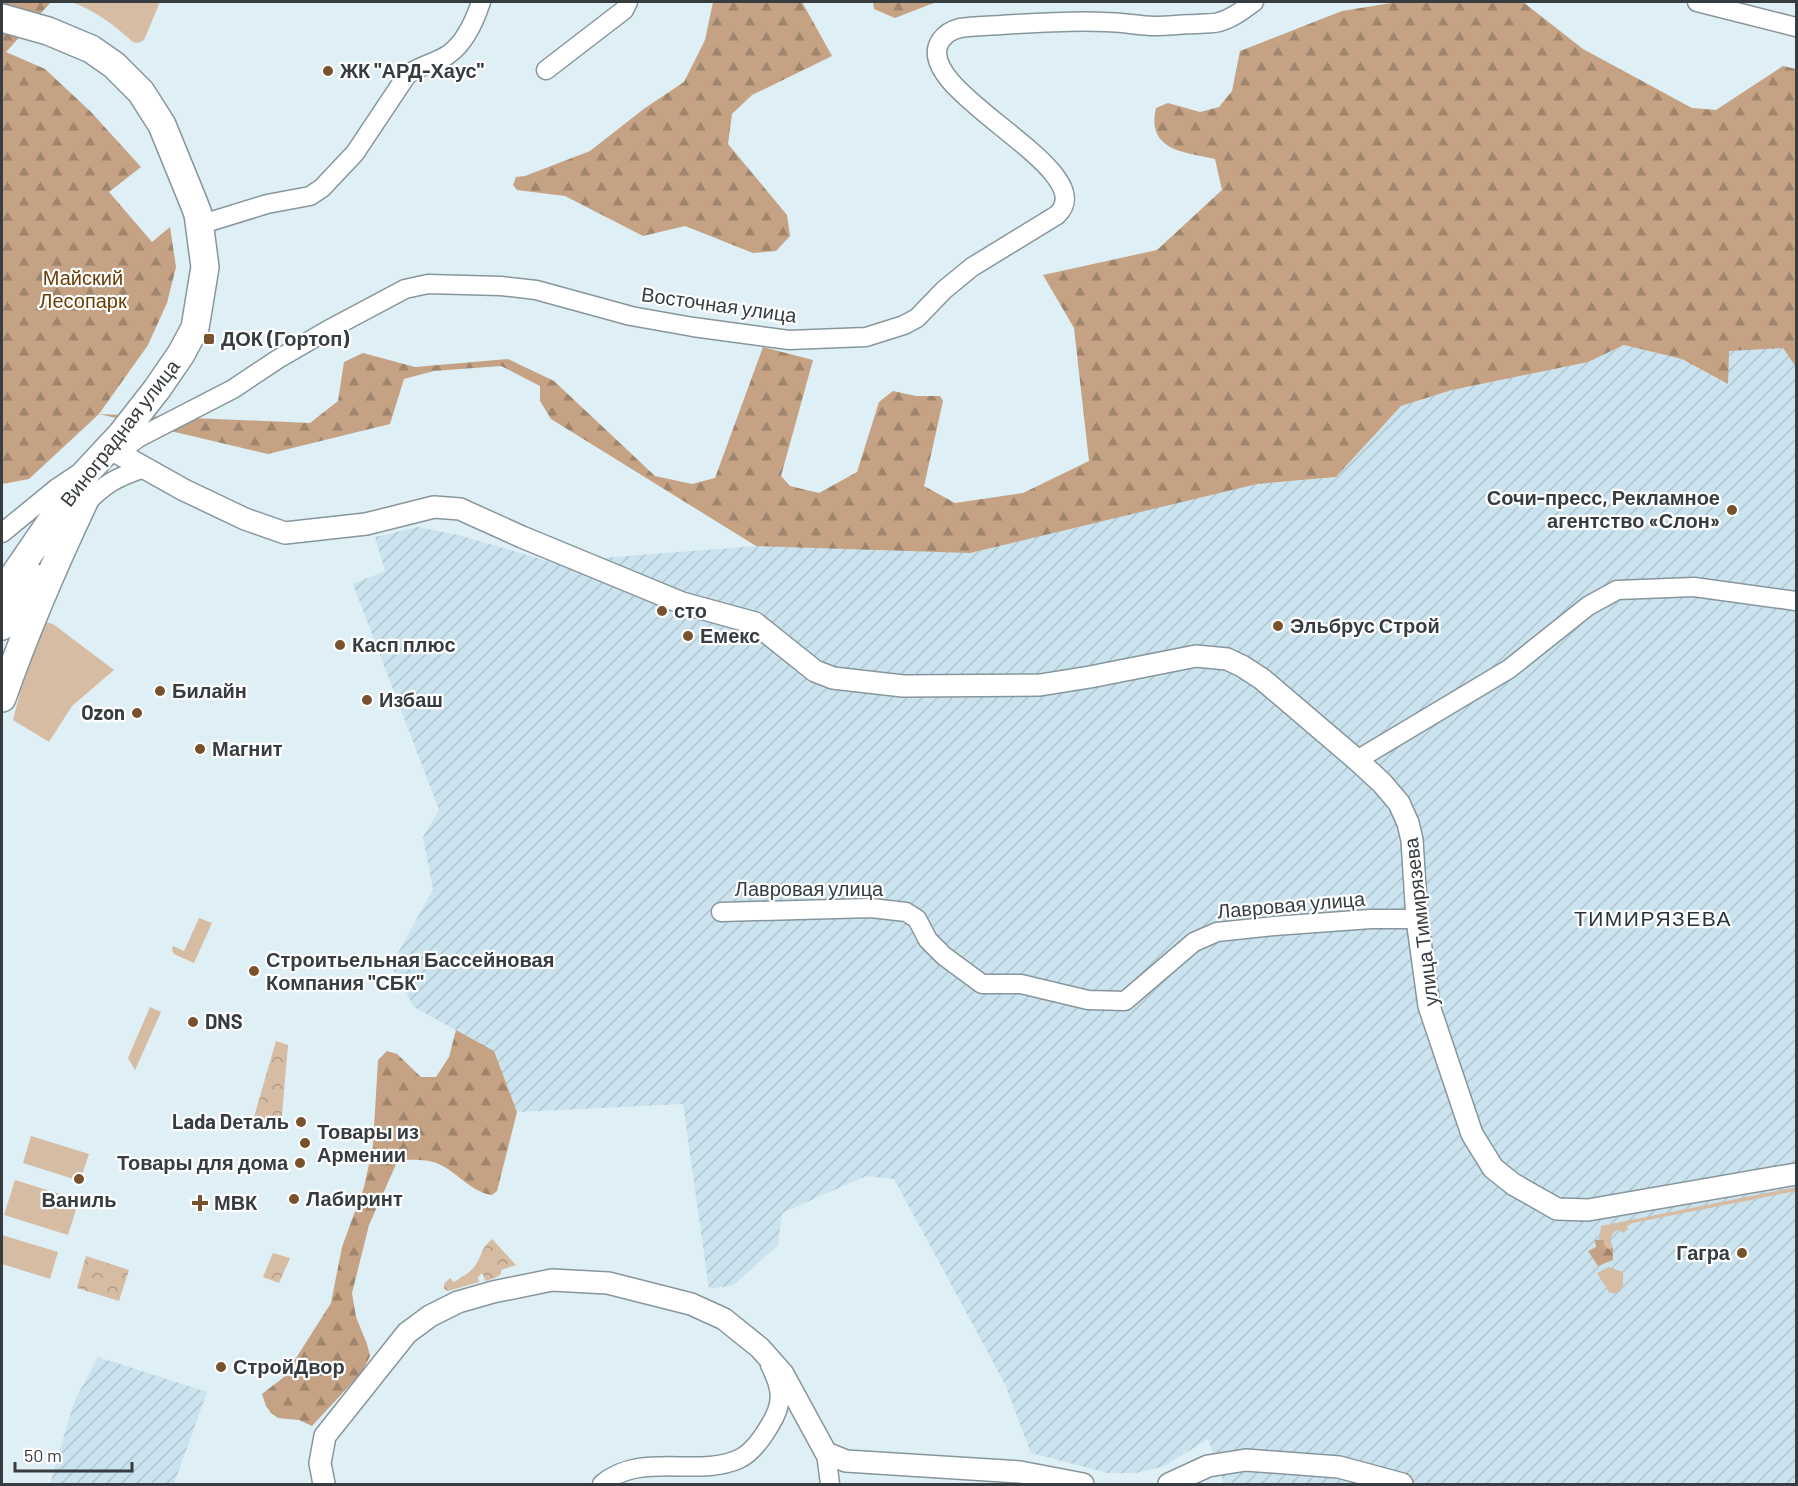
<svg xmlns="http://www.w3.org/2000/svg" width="1798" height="1486" font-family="Barlow,sans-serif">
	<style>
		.industrial { fill: url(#industrial-furrows) }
		.grass { fill: #d7bca4 }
		.forest { fill: url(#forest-firs) }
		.park { fill: url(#park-crowns) }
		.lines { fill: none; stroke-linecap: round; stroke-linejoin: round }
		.minor-casing { stroke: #87969c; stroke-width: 21 }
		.tertiary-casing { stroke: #87969c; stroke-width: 24 }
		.primary-casing { stroke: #87969c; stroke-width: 30 }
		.minor { stroke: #fff; stroke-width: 18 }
		.tertiary { stroke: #fff; stroke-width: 21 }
		.primary { stroke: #fff; stroke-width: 27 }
		.poi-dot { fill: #77522d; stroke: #fff; stroke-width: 2 }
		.labels { text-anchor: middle; stroke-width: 4.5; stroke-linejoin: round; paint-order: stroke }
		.poi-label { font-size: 20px; font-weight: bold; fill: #363c3f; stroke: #fff; text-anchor: start }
		.park-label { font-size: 20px; fill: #6a3d05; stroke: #fff }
		.street-label { font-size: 20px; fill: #363c3f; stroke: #fff }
		.neighbourhood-label { font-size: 21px; letter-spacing: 1.5px; fill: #27343a; stroke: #fff }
	</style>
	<defs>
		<pattern id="industrial-furrows" width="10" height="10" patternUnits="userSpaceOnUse" patternTransform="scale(1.5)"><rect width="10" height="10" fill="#cbe3ee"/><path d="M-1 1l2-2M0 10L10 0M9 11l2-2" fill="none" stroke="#afc4cd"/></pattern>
		<pattern id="forest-firs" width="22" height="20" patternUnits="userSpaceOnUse" patternTransform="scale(1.5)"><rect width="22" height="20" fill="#c4a283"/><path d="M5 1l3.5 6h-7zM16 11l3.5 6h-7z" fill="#a0856d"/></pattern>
		<pattern id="park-crowns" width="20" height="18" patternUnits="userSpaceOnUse" patternTransform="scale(1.5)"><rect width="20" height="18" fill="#d7bca4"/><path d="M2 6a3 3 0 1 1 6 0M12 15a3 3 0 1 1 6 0" fill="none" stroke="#af9a87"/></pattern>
	</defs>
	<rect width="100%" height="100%" fill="#deeff6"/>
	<path class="industrial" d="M 1625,345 L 1682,359 L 1728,384 L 1728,351 L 1783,348 L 1796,367 L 1796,1484 L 1224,1484 L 1208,1439 L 1165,1466 L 1136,1473 L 1108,1473 L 1031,1453 L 1005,1384 L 894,1179 L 866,1176 L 782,1213 L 778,1245 L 734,1285 L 709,1289 L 683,1104 L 517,1112 L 494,1051 L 414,1007 L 391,966 L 433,889 L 423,837 L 439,810 L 353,584 L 385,571 L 375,537 L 418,527 L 462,536 L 551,562 L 756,546 L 1257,484 L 1336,477 L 1401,406 L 1452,390 L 1588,362 Z
		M 98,1357 L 207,1392 L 174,1484 L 50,1484 L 74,1402 Z"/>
	<path class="grass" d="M 71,2 L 160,2 L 144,40 L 138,43 L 133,42 C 114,25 95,10 71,2 Z
		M 45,622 L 53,624 L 114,670 L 72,706 L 49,742 L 13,720 L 26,669 Z
		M 199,918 L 212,923 L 194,963 L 174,954 L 172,949 L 173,946 L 184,951 Z
		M 150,1007 L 161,1012 L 135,1070 L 128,1058 Z
		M 31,1136 L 89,1154 L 80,1181 L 23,1163 Z
		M 15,1180 L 79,1200 L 68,1235 L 4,1215 Z
		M 1796,1187 L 1796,1191 L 1633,1223 L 1627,1226 L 1628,1229 L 1623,1233 L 1620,1230 C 1610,1231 1609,1240 1613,1248 L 1608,1250 L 1599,1240 L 1601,1226 Z
		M 2,1235 L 58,1252 L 50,1279 L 2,1264 Z
		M 1609,1267 L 1623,1272 L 1623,1287 L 1616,1294 L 1609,1292 L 1597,1273 Z"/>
	<path class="forest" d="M 2,2 L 51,2 L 6,52 L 45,69 L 91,112 L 141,167 L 109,192 L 152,242 L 170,227 L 176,267 L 167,303 L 148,345 L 99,414 L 310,423 L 338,401 L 344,362 L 363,353 L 415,367 L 508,359 L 554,381 L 655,476 L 692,484 L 715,478 L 763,347 L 813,360 L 781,476 L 790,486 L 819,493 L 857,472 L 879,402 L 893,391 L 916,396 L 940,396 L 943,401 L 924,486 L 955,503 L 1023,493 L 1089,461 L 1074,328 L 1043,275 L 1157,250 L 1222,190 L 1215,159 C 1184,152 1146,151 1156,108 L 1168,103 L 1200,112 L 1219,107 L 1232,91 L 1240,51 L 1342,11 L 1397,2 L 1523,2 L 1583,49 L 1692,108 L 1716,110 L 1783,66 L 1796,69 L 1796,367 L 1783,348 L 1729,351 L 1728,384 L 1682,359 L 1624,345 L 1588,362 L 1452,390 L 1401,406 L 1336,477 L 1257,484 L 970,553 L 756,546 L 551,419 L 540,401 L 540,386 L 501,366 L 434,371 L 404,379 L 390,424 L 268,454 L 99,414 L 29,479 L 2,484 Z
		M 713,2 L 802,2 L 832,56 L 752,95 L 732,114 L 728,144 L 787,215 L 790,236 L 776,251 L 753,253 L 685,226 L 643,236 L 565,196 L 517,190 L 513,185 L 516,177 L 525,176 L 590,151 L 645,108 L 684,82 L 705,40 Z
		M 873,2 L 936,2 L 895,18 L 874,9 Z
		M 456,1030 L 494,1051 L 517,1112 L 497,1191 L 492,1195 C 469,1192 455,1168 433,1162 C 422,1159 409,1160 398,1160 L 369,1225 L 352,1293 L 356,1317 L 367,1344 L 370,1356 L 363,1371 L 312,1426 L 299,1420 L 278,1418 L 271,1413 L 266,1406 L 262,1394 L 284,1377 L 331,1303 L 342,1247 L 364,1187 L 373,1146 L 378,1060 L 387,1051 L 397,1054 L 421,1077 L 436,1077 L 449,1057 Z
		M 1595,1240 L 1604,1240 L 1604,1245 L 1608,1249 L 1613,1248 L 1613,1260 L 1598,1266 L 1588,1251 L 1596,1247 Z"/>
	<path class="park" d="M 276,1041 L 288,1045 L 281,1126 L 254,1117 Z
		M 492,1239 L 516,1265 L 501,1270 L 501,1274 L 495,1278 L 485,1281 L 483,1274 L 481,1274 L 478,1277 L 479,1282 L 448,1291 L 444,1289 L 444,1284 L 450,1278 L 454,1282 C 462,1277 472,1272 477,1263 C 483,1252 481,1249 492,1239 Z
		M 273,1253 L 290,1258 L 279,1283 L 263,1277 Z
		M 86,1256 L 129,1270 L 119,1301 L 77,1288 Z"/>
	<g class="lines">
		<g class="minor-casing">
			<path id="minor" d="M 1697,2 L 1796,27
				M 546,70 L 624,10 L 628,2
				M 199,225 L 267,204 L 310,196 L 322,188 L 355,153 L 407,75 C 420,65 437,63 449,54 C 466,42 475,20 481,2
				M 117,454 L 138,438 L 233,389 L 278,359 L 328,330 L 405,289 L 428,284 L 501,286 L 536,290 L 631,316 L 693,327 L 789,340 L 866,337 L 904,325 L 917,318 L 944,290 L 972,267 L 1057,215 C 1106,169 906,90 941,40 C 946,33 952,30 960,28 C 973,26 987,26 1001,25 C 1035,23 1071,20 1105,22 C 1122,22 1139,26 1155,26 C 1169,26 1183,24 1196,24 C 1204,23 1212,24 1219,22 C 1232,19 1244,9 1254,2
				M 84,505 C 106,483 115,478 144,468
				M 2,533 L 57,488 L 78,474
				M 1357,760 L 1509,669 L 1588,606 L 1617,590 L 1694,587 L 1796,601
				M 721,912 L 871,908 L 906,912 L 917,919 L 928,940 L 944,956 L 982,984 L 1021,984 L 1088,1000 L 1125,1001 L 1194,942 L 1217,932 L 1274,926 L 1371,919 L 1417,919
				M 826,1453 L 830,1484
				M 602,1484 C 641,1451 697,1478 739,1459 C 752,1453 763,1437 770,1425 C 784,1403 782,1388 770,1365"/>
		</g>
		<g class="tertiary-casing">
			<path id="tertiary" d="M 109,448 L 184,490 L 245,519 L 285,533 L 366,524 L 434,507 L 460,509 L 522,537 L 682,603 L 755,623 L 815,671 L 833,678 L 903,686 L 1040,685 L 1090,677 L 1196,656 L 1227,659 L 1242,666 L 1262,679 L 1357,760 L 1382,783 L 1399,803 L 1408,823 L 1412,840 L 1417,919 L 1429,1006 L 1472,1134 L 1493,1168 L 1513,1184 L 1557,1209 L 1588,1210 L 1796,1174
				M 324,1484 L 320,1463 L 325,1436 L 407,1333 L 430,1316 L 458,1302 L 493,1292 L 552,1280 L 608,1283 L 691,1304 L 724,1319 L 760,1348 L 783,1374 L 826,1453 L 846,1461 L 1020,1472 L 1083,1484
				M 1169,1484 L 1208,1466 L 1246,1460 L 1339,1467 L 1402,1484"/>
		</g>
		<g class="primary-casing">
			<path id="primary" d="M 2,18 L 48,31 L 91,49 L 114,65 L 141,92 L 162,125 L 193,201 L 198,214 L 205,267 L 195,328 L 181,354 L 157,389 L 121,435 L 81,478 L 2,593
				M 2,626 L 33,577
				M 2,698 C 27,627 57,558 89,491"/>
		</g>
		<use href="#minor" class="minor"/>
		<use href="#tertiary" class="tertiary"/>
		<use href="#primary" class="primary"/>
	</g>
	<g class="poi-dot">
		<circle cx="328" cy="71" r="6"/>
		<rect x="203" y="333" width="12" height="12" rx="3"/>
		<circle cx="1732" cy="510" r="6"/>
		<circle cx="662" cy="611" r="6"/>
		<circle cx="1278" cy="626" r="6"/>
		<circle cx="688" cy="636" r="6"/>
		<circle cx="340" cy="645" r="6"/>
		<circle cx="160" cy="691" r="6"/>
		<circle cx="367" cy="700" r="6"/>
		<circle cx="137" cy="713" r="6"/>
		<circle cx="200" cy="749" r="6"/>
		<circle cx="254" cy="971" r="6"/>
		<circle cx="193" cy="1022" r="6"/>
		<circle cx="301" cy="1122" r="6"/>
		<circle cx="305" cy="1143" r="6"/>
		<circle cx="300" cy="1163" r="6"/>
		<circle cx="79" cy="1179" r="6"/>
		<circle cx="294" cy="1199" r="6"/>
		<path d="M197 1194h6v6h6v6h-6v6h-6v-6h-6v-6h6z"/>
		<circle cx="1742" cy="1253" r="6"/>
		<circle cx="221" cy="1367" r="6"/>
	</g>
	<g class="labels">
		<g class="poi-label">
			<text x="340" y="78">ЖК "АРД-Хаус"</text>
			<text x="221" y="346">ДОК (Гортоп)</text>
			<text x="1720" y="505" text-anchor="end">Сочи-пресс, Рекламное<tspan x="1720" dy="23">агентство «Слон»</tspan></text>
			<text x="674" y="618">сто</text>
			<text x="1290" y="633">Эльбрус Строй</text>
			<text x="700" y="643">Емекс</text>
			<text x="352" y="652">Касп плюс</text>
			<text x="172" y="698">Билайн</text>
			<text x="379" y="707">Избаш</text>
			<text x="125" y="720" text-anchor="end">Ozon</text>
			<text x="212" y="756">Магнит</text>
			<text x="266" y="967">Строитьельная Бассейновая<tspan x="266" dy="23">Компания "СБК"</tspan></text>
			<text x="205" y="1029">DNS</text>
			<text x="289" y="1129" text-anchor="end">Lada Dеталь</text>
			<text x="317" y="1139">Товары из<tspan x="317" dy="23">Армении</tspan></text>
			<text x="288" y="1170" text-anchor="end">Товары для дома</text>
			<text x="306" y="1206">Лабиринт</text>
			<text x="79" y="1207" text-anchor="middle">Ваниль</text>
			<text x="214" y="1210">МВК</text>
			<text x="1730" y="1260" text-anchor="end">Гагра</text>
			<text x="233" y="1374">СтройДвор</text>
		</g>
		<g class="park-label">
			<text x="83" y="285">Майский<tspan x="83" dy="23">Лесопарк</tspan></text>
		</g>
		<g class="street-label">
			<text transform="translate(719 305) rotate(8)" y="7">Восточная улица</text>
			<text transform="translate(120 433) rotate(-52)" y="7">Виноградная улица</text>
			<text x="809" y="896">Лавровая улица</text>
			<text transform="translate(1291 905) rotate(-5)" y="7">Лавровая улица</text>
			<text transform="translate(1421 922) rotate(-97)" y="7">улица Тимирязева</text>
		</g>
		<g class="neighbourhood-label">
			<text x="1653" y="926">ТИМИРЯЗЕВА</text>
		</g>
	</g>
	<rect width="1798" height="1486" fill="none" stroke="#363c3f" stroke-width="6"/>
	<path d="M15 1462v9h117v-9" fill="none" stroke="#363c3f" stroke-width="3"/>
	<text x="24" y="1462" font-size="18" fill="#363c3f" stroke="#ffffff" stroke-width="4.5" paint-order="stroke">50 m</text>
</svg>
